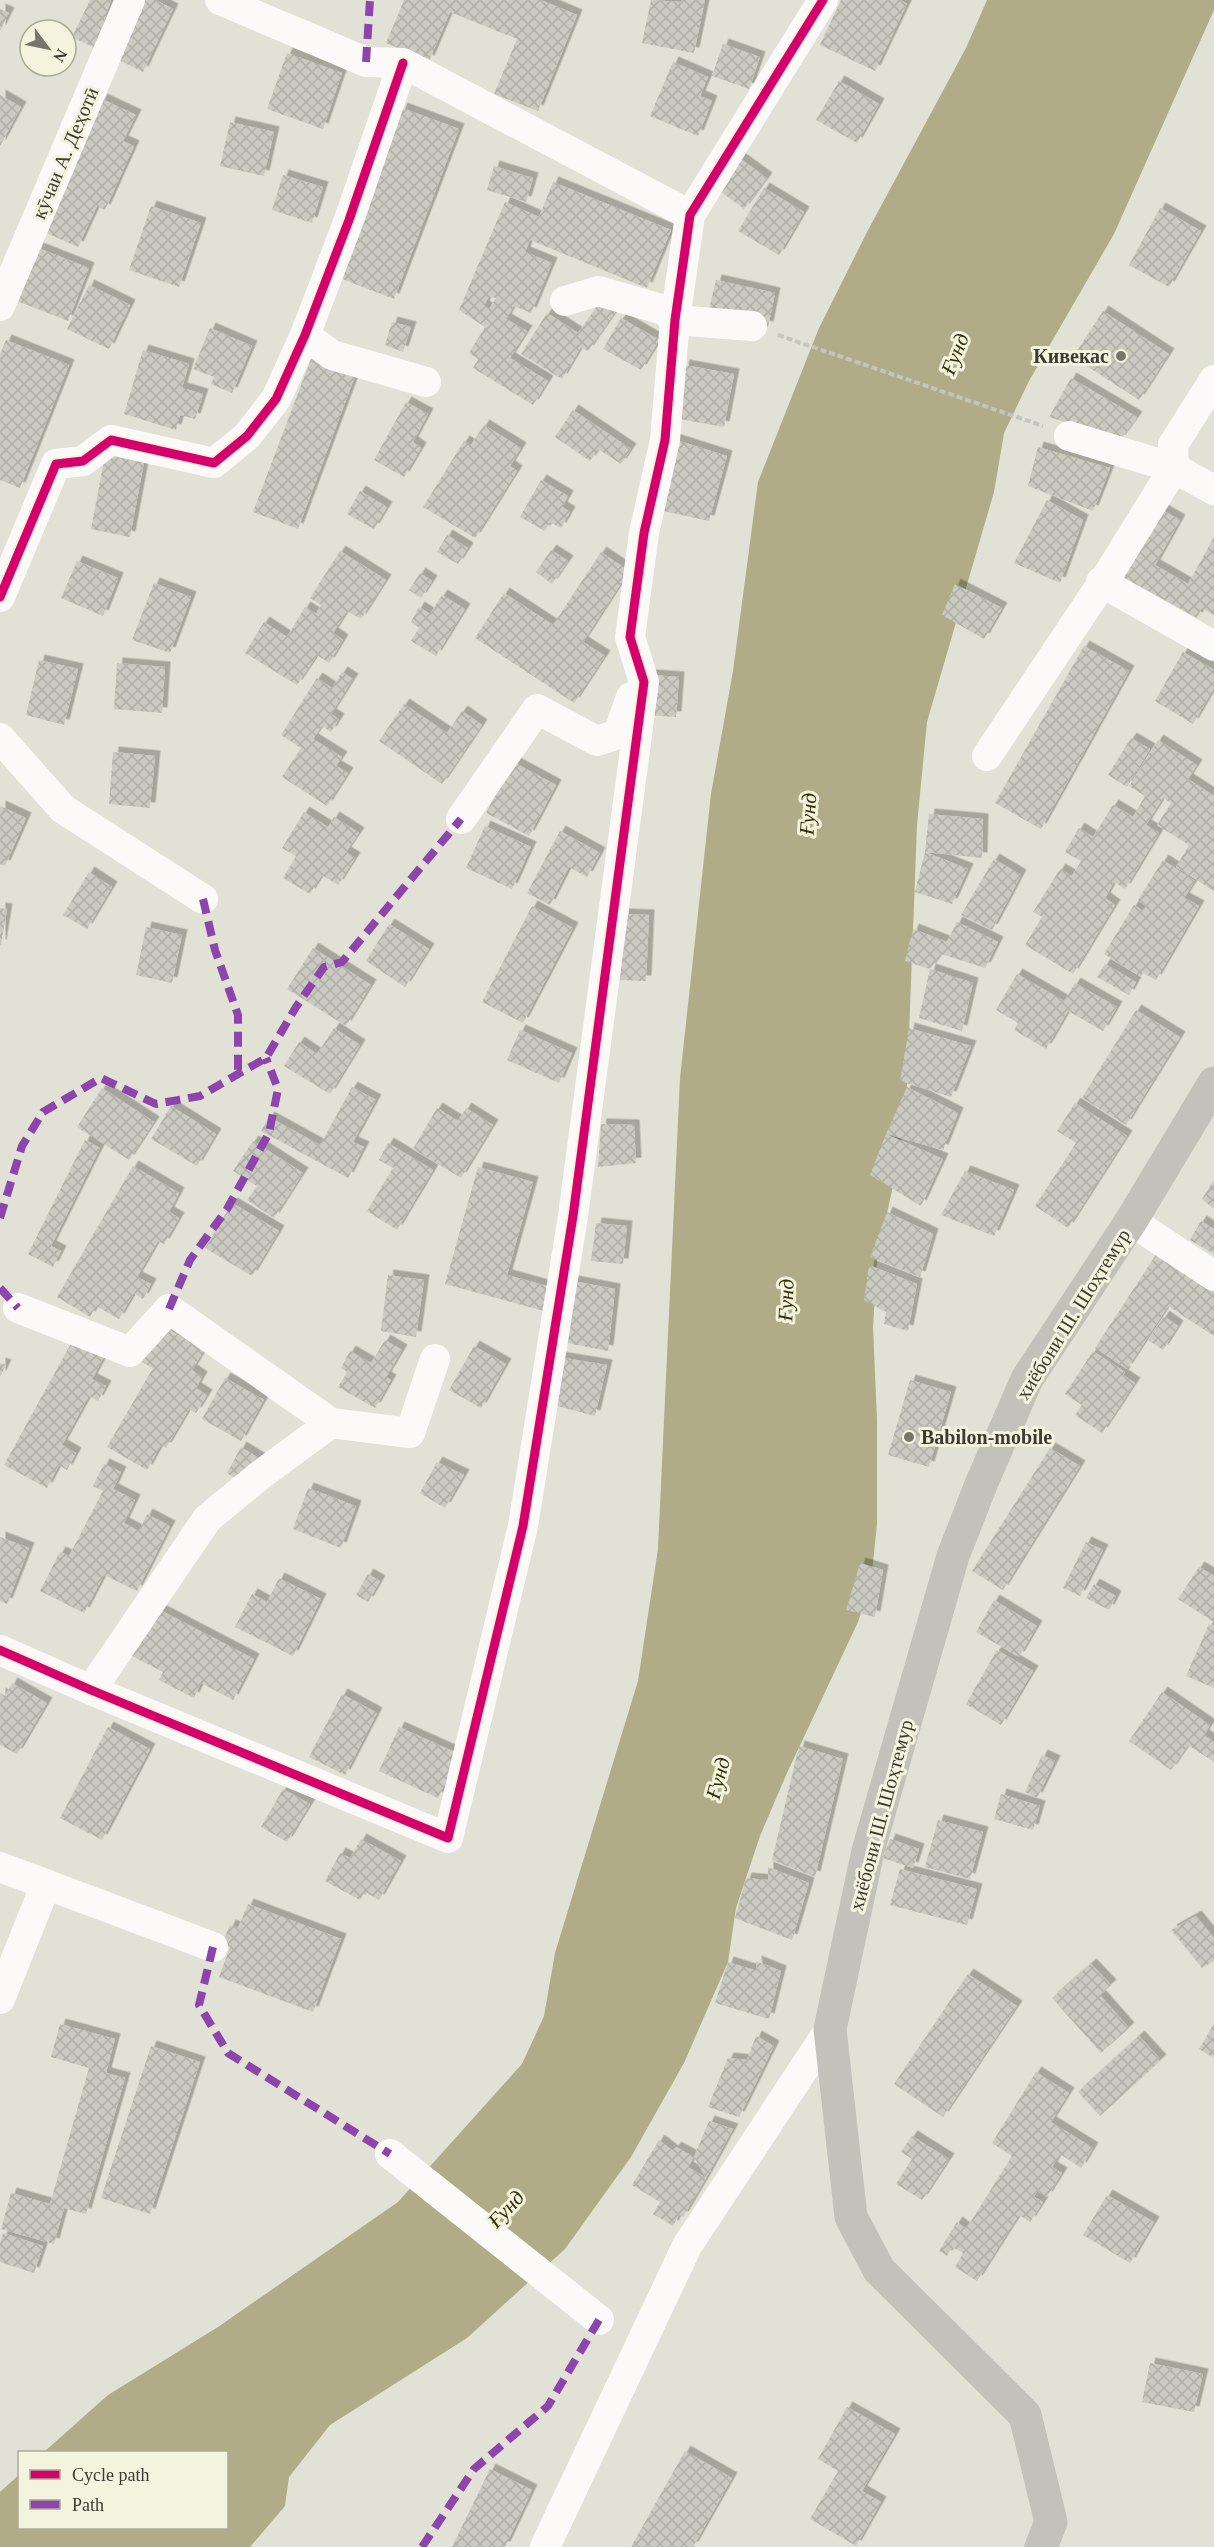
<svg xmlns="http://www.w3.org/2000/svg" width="1214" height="2547" font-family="'Times New Roman',serif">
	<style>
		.water { fill: #afac87 }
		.building { fill: url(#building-cross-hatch); fill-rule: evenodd; filter: url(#shadow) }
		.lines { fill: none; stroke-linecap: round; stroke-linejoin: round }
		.path { stroke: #c4c4c0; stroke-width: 4; stroke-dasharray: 6 3; stroke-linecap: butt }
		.minor { stroke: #fbfaf9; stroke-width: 30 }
		.major { stroke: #c2c2ba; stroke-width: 33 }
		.quiet { stroke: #8e44ad; stroke-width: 8; stroke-dasharray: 15 8; stroke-linecap: butt }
		.cycleway-casing { stroke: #f4f3dd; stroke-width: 13 }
		.cycleway { stroke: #d6006c; stroke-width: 9 }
		.poi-dot { fill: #77766c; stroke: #f4f3dd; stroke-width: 2 }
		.labels { text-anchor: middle; stroke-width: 6; stroke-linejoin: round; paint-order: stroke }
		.street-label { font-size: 20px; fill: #3d3c34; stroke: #f4f3dd }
		.poi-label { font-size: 20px; font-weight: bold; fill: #3d3c34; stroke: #f4f3dd; text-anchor: end }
		.water-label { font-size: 21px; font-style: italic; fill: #322e05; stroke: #f4f3dd }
	</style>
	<defs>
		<pattern id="building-cross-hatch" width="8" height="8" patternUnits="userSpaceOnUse" patternTransform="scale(1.5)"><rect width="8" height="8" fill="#cacac1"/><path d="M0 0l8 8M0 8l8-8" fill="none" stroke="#aeaea6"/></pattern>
		<filter id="shadow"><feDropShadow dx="5.5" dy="-5.5" stdDeviation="0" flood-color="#0004"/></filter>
	</defs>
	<rect width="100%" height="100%" fill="#e2e1d5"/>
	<path class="water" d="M 987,0 L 1214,0 L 1214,10 L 1114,234 L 1029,381 L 1004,433 L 994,492 L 927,722 L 917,825 L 907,1087 L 900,1153 L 877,1260 L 873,1327 L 877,1420 L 877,1524 L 871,1582 L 858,1622 L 787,1773 L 760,1836 L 736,1908 L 728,1962 L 684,2063 L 631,2157 L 565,2249 L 467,2338 L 330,2425 L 289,2477 L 285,2506 L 250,2547 L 0,2547 L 0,2492 L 19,2475 L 20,2528 L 226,2528 L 226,2452 L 44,2452 L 108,2395 L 218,2327 L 398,2202 L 522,2064 L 544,2016 L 555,1953 L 638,1681 L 658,1549 L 680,1078 L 711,794 L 733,671 L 758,482 L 819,328 L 867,232 L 966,48 Z"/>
	<path class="building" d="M 90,0 L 111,0 L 95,48 L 72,37 Z
		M 138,0 L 155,0 L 173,9 L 143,72 L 111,56 Z
		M 404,0 L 541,0 L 577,15 L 538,111 L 494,94 L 517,39 L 450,12 L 429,61 L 386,43 Z
		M 651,0 L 681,2 L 682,0 L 705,0 L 694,53 L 642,43 Z
		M 841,0 L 900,0 L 907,4 L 875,71 L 820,45 Z
		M 0,9 L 9,13 L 0,31 Z
		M 723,44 L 760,57 L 749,89 L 712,76 Z
		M 287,53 L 342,73 L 323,129 L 267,109 Z
		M 673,62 L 708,77 L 700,96 L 712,101 L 698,136 L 650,116 Z
		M 839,81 L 879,104 L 857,143 L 816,120 Z
		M 0,95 L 21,107 L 0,146 Z
		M 102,99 L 136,115 L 123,141 L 134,146 L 105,210 L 97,206 L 78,247 L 42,231 Z
		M 402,108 L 459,129 L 394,299 L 337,277 Z
		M 230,122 L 274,132 L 264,176 L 220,166 Z
		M 735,155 L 767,178 L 744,209 L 712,185 Z
		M 494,166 L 533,178 L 526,202 L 487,190 Z
		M 283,175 L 323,187 L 312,223 L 272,210 Z
		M 553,182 L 671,230 L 647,288 L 530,240 L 525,252 L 552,263 L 531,313 L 514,306 L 506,319 L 527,331 L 510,358 L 548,381 L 533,405 L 473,368 L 478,359 L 469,353 L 485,327 L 459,310 L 505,202 L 539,217 ZM 489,296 L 496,298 L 489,309 L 484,306 Z
		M 764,188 L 804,212 L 779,255 L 738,231 Z
		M 151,206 L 201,223 L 179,287 L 129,270 Z
		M 1160,208 L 1201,231 L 1169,287 L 1129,265 Z
		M 38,248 L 89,268 L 68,321 L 17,301 Z
		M 716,280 L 775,293 L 768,327 L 708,314 Z
		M 89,285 L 130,305 L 109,349 L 67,329 Z
		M 600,302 L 615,312 L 588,351 L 581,347 L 562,379 L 521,354 L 547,313 L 578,333 Z
		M 1103,311 L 1169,354 L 1139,400 L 1073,357 Z
		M 621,318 L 659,340 L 641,370 L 603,349 Z
		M 392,322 L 411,327 L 403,352 L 385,345 Z
		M 210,328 L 252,346 L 232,393 L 211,384 L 214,377 L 193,369 Z
		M 6,340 L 69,365 L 20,488 L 0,480 L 0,354 Z
		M 143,350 L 189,364 L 182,388 L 203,394 L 195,419 L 180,415 L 176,430 L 124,414 Z
		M 311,359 L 355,376 L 298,529 L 253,512 Z
		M 684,365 L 734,374 L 724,427 L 674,418 Z
		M 1071,378 L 1137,417 L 1120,440 L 1049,417 Z
		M 406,402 L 428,414 L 413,442 L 421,448 L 404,477 L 374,460 Z
		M 573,410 L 631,449 L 621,464 L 598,449 L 590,461 L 555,437 Z
		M 484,425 L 521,448 L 510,466 L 517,471 L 475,538 L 423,507 L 464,441 L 471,445 Z
		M 673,439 L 727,456 L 709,521 L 659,510 Z
		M 1038,447 L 1110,468 L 1093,511 L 1028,486 Z
		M 105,455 L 144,462 L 130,537 L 91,529 Z
		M 541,480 L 568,496 L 562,507 L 570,512 L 561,528 L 550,522 L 545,531 L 520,517 Z
		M 360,491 L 387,507 L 374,529 L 347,514 Z
		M 1047,500 L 1083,520 L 1060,583 L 1014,563 Z
		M 1159,508 L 1180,520 L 1155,565 L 1188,584 L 1214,537 L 1214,615 L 1202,608 L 1197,618 L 1121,576 Z
		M 447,535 L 468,548 L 458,564 L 437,552 Z
		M 551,550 L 568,561 L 552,584 L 536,572 Z
		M 340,551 L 386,580 L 361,619 L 347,611 L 333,633 L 343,640 L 329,663 L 317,655 L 297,685 L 245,653 L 264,622 L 287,637 L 305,607 L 316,614 L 321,605 L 310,598 Z
		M 601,552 L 629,571 L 583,642 L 605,656 L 574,703 L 475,638 L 504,593 L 553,625 Z
		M 77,561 L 118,578 L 103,616 L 61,598 Z
		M 420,573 L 432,581 L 421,598 L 409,590 Z
		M 154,583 L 191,597 L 170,653 L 132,640 Z
		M 955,584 L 1002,608 L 984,639 L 942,615 Z
		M 442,595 L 465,609 L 436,656 L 411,641 L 419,628 L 411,622 L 419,607 L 430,614 Z
		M 1084,646 L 1129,671 L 1041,829 L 995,803 Z
		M 1183,652 L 1214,670 L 1214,688 L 1193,724 L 1155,701 Z
		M 39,660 L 78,669 L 64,725 L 26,715 Z
		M 117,663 L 165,667 L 162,713 L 114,709 Z
		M 342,672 L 353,679 L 331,714 L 339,719 L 331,732 L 322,726 L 313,739 L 342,757 L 336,766 L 348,773 L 327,806 L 282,777 L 301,748 L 281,735 L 317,678 L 332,688 Z
		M 637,674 L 679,677 L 676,717 L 634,714 Z
		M 404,704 L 447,733 L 462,711 L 482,725 L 442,784 L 379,741 Z
		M 1131,738 L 1150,749 L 1127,787 L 1108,775 Z
		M 1158,740 L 1197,765 L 1188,779 L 1214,796 L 1214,891 L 1176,867 L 1189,845 L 1157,825 L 1171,803 L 1163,798 L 1146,825 L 1159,833 L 1125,889 L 1114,882 L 1105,898 L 1115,905 L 1073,974 L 1025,945 L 1042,917 L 1033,912 L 1060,869 L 1072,876 L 1081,861 L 1065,852 L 1079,828 L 1093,837 L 1113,805 L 1133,817 L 1145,796 L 1129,786 Z
		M 113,752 L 155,756 L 150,808 L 109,804 Z
		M 513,762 L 556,785 L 529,836 L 486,813 Z
		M 0,806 L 26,818 L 5,866 L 0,864 Z
		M 304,812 L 328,827 L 334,817 L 359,833 L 346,852 L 355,858 L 338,885 L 322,875 L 310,894 L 283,878 L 296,856 L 282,848 Z
		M 929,814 L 983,819 L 982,858 L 925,852 L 968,869 L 952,904 L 915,892 L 925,852 Z
		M 485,826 L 531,847 L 512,889 L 466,868 Z
		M 560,831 L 600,853 L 587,877 L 569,867 L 550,905 L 527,893 Z
		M 994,859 L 1021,875 L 992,930 L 961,915 Z
		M 1163,860 L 1195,881 L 1184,898 L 1199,906 L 1156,980 L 1143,973 L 1141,977 L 1104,954 L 1134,905 L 1143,911 L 1146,906 L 1138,900 Z
		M 89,872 L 112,887 L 87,929 L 63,915 Z
		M 532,906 L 573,928 L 523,1023 L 482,1002 Z
		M 0,908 L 7,909 L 1,945 L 0,945 Z
		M 623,914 L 649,915 L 646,981 L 620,980 Z
		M 957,922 L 998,942 L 985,968 L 941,954 L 930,969 L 905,961 L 913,929 L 947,942 Z
		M 389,924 L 429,949 L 405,987 L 366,961 Z
		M 146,927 L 182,935 L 172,983 L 136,975 Z
		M 313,948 L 371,985 L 346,1026 L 287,989 Z
		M 1105,964 L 1136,982 L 1129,995 L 1097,977 Z
		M 930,969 L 973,983 L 962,1031 L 919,1018 Z
		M 1017,974 L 1064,1001 L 1075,983 L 1117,1007 L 1103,1031 L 1068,1011 L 1046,1049 L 1014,1030 L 1018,1023 L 996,1010 Z
		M 1136,1010 L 1180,1037 L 1126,1125 L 1082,1098 Z
		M 334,1028 L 360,1045 L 330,1094 L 284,1066 L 299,1042 L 317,1054 Z
		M 909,1028 L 971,1046 L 951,1097 L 900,1081 Z
		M 520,1030 L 572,1053 L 559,1083 L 507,1060 Z
		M 352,1087 L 376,1100 L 353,1142 L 364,1147 L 348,1178 L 261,1131 L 269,1117 L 320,1145 Z
		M 907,1087 L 958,1113 L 943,1150 L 886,1134 L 943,1159 L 921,1206 L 870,1175 L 886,1134 Z
		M 102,1088 L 154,1122 L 129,1160 L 77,1127 Z
		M 1075,1103 L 1127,1136 L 1068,1228 L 1035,1206 L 1076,1143 L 1057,1131 Z
		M 171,1106 L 216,1134 L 197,1166 L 151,1139 Z
		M 437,1108 L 458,1121 L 466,1108 L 493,1125 L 461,1178 L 413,1149 Z
		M 601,1124 L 634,1125 L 636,1163 L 598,1167 Z
		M 85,1140 L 100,1148 L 51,1246 L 61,1251 L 53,1267 L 28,1254 Z
		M 253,1141 L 303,1173 L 274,1218 L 247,1200 L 257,1186 L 233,1171 Z
		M 388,1143 L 433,1170 L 397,1230 L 367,1211 L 393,1168 L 379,1160 Z
		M 133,1166 L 179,1193 L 169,1212 L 179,1218 L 164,1244 L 158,1241 L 137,1277 L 151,1284 L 143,1299 L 134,1293 L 119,1319 L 96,1306 L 90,1317 L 57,1297 Z
		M 478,1167 L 533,1182 L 507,1275 L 558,1289 L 551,1313 L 445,1284 Z
		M 965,1171 L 1014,1190 L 994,1236 L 941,1215 Z
		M 1214,1180 L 1214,1209 L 1202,1199 Z
		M 232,1203 L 279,1231 L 252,1276 L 205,1248 Z
		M 887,1212 L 933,1234 L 920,1277 L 870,1257 Z
		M 1201,1221 L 1214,1229 L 1214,1254 L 1190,1240 Z
		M 596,1223 L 627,1226 L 623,1264 L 591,1261 Z
		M 1159,1250 L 1214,1287 L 1214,1336 L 1168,1306 L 1127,1369 L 1095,1348 Z
		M 869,1265 L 917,1284 L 908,1331 L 884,1324 L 886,1312 L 864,1300 Z
		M 388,1275 L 424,1280 L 416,1337 L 381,1331 Z
		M 573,1281 L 615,1289 L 608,1351 L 562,1342 Z
		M 1164,1316 L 1178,1326 L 1163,1350 L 1148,1340 Z
		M 161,1325 L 204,1350 L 192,1370 L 202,1377 L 196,1388 L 207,1395 L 196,1413 L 189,1409 L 166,1448 L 161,1445 L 147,1470 L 107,1447 L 153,1368 L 140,1361 Z
		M 74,1338 L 105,1355 L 92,1379 L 106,1386 L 98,1401 L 89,1396 L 62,1445 L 76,1453 L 67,1470 L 59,1465 L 47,1488 L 4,1465 Z
		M 385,1340 L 402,1350 L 386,1377 L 391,1380 L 375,1408 L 338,1387 L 347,1372 L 341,1368 L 350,1351 L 371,1363 Z
		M 474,1346 L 506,1364 L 481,1408 L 449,1390 Z
		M 1093,1351 L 1125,1372 L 1123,1375 L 1135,1383 L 1102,1433 L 1075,1415 L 1082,1405 L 1065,1394 Z
		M 558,1357 L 607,1365 L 595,1416 L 550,1404 Z
		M 0,1363 L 6,1365 L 0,1377 Z
		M 225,1378 L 264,1400 L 241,1441 L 202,1419 Z
		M 910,1380 L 951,1392 L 929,1467 L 888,1455 Z
		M 241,1447 L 262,1460 L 246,1485 L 227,1473 Z
		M 1050,1448 L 1080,1466 L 1003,1590 L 972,1571 Z
		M 437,1462 L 464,1475 L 445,1508 L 420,1493 Z
		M 104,1464 L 121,1472 L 113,1489 L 135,1500 L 124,1523 L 139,1531 L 147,1514 L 170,1526 L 137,1591 L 104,1575 L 84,1613 L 40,1591 L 60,1552 L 69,1556 L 103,1491 L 93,1486 Z
		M 308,1488 L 356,1506 L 341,1548 L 293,1529 Z
		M 0,1537 L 29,1548 L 7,1604 L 0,1601 Z
		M 1086,1542 L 1103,1550 L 1080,1596 L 1063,1588 Z
		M 860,1563 L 883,1570 L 875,1617 L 846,1610 Z
		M 1199,1567 L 1214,1576 L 1214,1622 L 1178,1599 Z
		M 368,1574 L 380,1581 L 368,1602 L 356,1595 Z
		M 279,1578 L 321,1599 L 293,1656 L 235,1627 L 252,1594 L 267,1602 Z
		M 1094,1584 L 1116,1596 L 1109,1610 L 1086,1598 Z
		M 994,1600 L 1037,1626 L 1019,1657 L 976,1632 Z
		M 156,1608 L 254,1659 L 233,1700 L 201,1683 L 194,1698 L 159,1680 L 163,1672 L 132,1656 Z
		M 1209,1624 L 1214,1626 L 1214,1688 L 1186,1676 Z
		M 997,1650 L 1033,1671 L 1001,1725 L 966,1704 Z
		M 12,1683 L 47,1703 L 17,1754 L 0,1745 L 0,1693 L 5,1696 Z
		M 1162,1692 L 1210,1725 L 1204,1735 L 1214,1742 L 1214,1762 L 1188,1745 L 1171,1770 L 1129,1741 Z
		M 342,1694 L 377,1713 L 345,1775 L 309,1757 Z
		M 108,1727 L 150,1749 L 102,1840 L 60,1818 Z
		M 399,1727 L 459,1754 L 438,1798 L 379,1771 Z
		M 799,1746 L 843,1759 L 815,1877 L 772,1860 Z
		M 1042,1755 L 1055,1761 L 1037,1798 L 1025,1792 Z
		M 283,1789 L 310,1804 L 287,1842 L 261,1827 Z
		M 1001,1794 L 1040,1806 L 1033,1830 L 994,1819 Z
		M 938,1820 L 983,1832 L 970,1879 L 925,1867 Z
		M 361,1839 L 401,1861 L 379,1900 L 365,1892 L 360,1900 L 325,1881 L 340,1853 L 350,1858 Z
		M 890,1839 L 919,1849 L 913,1868 L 883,1858 Z
		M 768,1867 L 809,1883 L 792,1940 L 735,1918 L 746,1878 L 768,1880 Z
		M 900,1869 L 977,1889 L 967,1925 L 890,1905 Z
		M 248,1904 L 341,1939 L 313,2012 L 219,1977 L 230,1947 L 222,1944 L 230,1925 L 238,1928 Z
		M 1196,1916 L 1214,1938 L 1214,1961 L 1202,1968 L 1171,1930 Z
		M 756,1961 L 781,1971 L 769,2019 L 715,2003 L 728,1962 L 757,1971 Z
		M 1091,1964 L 1111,1985 L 1100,1995 L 1129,2028 L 1101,2053 L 1052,1998 Z
		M 968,1974 L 1017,2006 L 943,2117 L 894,2084 Z
		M 60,2024 L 115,2039 L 106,2073 L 125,2078 L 86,2214 L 64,2208 L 54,2244 L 1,2229 L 11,2193 L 50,2204 L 89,2068 L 51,2057 Z
		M 1214,2024 L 1214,2058 L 1199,2049 Z
		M 756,2036 L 774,2046 L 739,2117 L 708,2107 L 728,2058 L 747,2060 Z
		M 1139,2036 L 1161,2060 L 1100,2116 L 1078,2092 Z
		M 151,2046 L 200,2062 L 150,2214 L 101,2198 Z
		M 1036,2072 L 1069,2093 L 1051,2122 L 1093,2148 L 1081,2168 L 1060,2154 L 1052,2167 L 1062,2173 L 1047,2197 L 1037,2191 L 1034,2197 L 1043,2202 L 1030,2222 L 1019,2215 L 977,2281 L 955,2267 L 963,2253 L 952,2247 L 947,2256 L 939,2251 L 957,2222 L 966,2229 L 1012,2156 L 992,2143 Z
		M 709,2121 L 733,2129 L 706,2178 L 694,2157 Z
		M 912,2136 L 949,2159 L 922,2200 L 896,2184 L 912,2159 L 901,2152 Z
		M 659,2140 L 673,2151 L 676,2147 L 694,2157 L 688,2167 L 706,2178 L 683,2217 L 679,2215 L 673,2226 L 653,2214 L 660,2202 L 632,2185 Z
		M 1107,2195 L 1154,2222 L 1130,2263 L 1083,2235 Z
		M 3,2233 L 43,2246 L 34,2273 L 0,2262 L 0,2243 Z
		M 1150,2363 L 1203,2374 L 1194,2412 L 1142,2402 Z
		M 847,2407 L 895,2434 L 862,2491 L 881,2502 L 856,2546 L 810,2519 L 838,2471 L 818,2459 Z
		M 685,2451 L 732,2478 L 693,2547 L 631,2547 Z
		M 490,2469 L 532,2490 L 505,2547 L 452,2547 Z"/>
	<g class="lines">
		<path class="path" d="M 778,335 L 1043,426"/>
		<path class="minor" d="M 220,0 L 366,62 L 403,63 L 690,215
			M 565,301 L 598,291 L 664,310 L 675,320 L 752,326
			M 0,306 L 130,0
			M 305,335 L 332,355 L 426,382
			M 1069,436 L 1174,468 L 1214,490
			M 1101,582 L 1214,646
			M 0,597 L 56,464 L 83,461 L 111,440 L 214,463 L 247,436 L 276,399 L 305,335 L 349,220 L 403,63
			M 0,738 L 63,809 L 203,899
			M 987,756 L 1111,570 L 1174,468 L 1173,445 L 1214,380
			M 461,819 L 537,709 L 597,741 L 618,734 L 631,697
			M 1131,1221 L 1214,1276
			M 18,1308 L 130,1352 L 169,1309 L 331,1423 L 410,1433 L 435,1359
			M 0,1650 L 91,1690 L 448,1838 L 523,1526 L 573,1216 L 644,682 L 630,637 L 644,533 L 665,440 L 675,320 L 690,215 L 823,0
			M 91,1690 L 207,1519 L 259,1476 L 331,1423
			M 0,1867 L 213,1947
			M 0,1999 L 46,1884
			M 390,2154 L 599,2320
			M 545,2547 L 687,2246 L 830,2029"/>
		<path class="major" d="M 1041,2547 L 1051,2522 L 1025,2415 L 879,2270 L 851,2217 L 830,2029 L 868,1851 L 953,1556 L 982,1482 L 1027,1379 L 1131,1221 L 1214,1083"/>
		<path class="quiet" d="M 366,62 L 370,0
			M 203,899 L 215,950 L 238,1015 L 238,1075
			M 0,1218 L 22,1146 L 43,1112 L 101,1078 L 156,1104 L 200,1096 L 266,1058 L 296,1007 L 324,967 L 342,962 L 461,819
			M 0,1288 L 18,1308
			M 169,1309 L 190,1260 L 227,1209 L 269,1133 L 278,1089 L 266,1058
			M 213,1947 L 199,2005 L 228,2053 L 390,2154
			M 422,2547 L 474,2469 L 548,2406 L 599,2320"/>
		<g class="cycleway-casing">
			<path id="cycleway" d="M 0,597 L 56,464 L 83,461 L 111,440 L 214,463 L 247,436 L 276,399 L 305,335 L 349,220 L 403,63
				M 0,1650 L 91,1690 L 448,1838 L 523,1526 L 573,1216 L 644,682 L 630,637 L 644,533 L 665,440 L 675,320 L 690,215 L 823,0"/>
		</g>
		<use href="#cycleway" class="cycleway"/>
	</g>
	<g class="poi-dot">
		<circle cx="1121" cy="356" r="6"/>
		<circle cx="909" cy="1437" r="6"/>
	</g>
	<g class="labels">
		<g class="street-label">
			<text transform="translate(65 153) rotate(-67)" y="7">кӯчаи А. Деҳотӣ</text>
			<text transform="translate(1073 1314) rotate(-58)" y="7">хиёбони Ш. Шоҳтемур</text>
			<text transform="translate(881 1815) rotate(-75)" y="7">хиёбони Ш. Шоҳтемур</text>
		</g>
		<g class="poi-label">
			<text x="1109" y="363">Кивекас</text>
			<text x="921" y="1444" text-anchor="start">Babilon-mobile</text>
		</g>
		<g class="water-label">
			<text transform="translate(955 354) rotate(-68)" y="7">Ғунд</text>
			<text transform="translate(808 814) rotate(-86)" y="7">Ғунд</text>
			<text transform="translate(786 1300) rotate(-88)" y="7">Ғунд</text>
			<text transform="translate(718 1778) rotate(-75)" y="7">Ғунд</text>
			<text transform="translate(506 2209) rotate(-47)" y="7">Ғунд</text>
		</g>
	</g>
	<rect x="18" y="2451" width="210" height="78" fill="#f4f3dd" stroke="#abaa99" stroke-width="1.5"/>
	<rect x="30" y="2470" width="30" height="9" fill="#d6006c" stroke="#abaa99" stroke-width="1.5"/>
	<text x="72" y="2481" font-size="18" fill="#3d3c34">Cycle path</text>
	<rect x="30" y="2500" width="30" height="9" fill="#8e44ad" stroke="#abaa99" stroke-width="1.5"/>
	<text x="72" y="2511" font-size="18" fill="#3d3c34">Path</text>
	<g transform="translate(48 48) rotate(122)"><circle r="28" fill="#f4f3dd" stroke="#abaa99" stroke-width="1.5"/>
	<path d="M0-4.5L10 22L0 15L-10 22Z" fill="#77766c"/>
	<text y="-9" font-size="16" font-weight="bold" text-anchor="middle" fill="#3d3c34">N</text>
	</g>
</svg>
